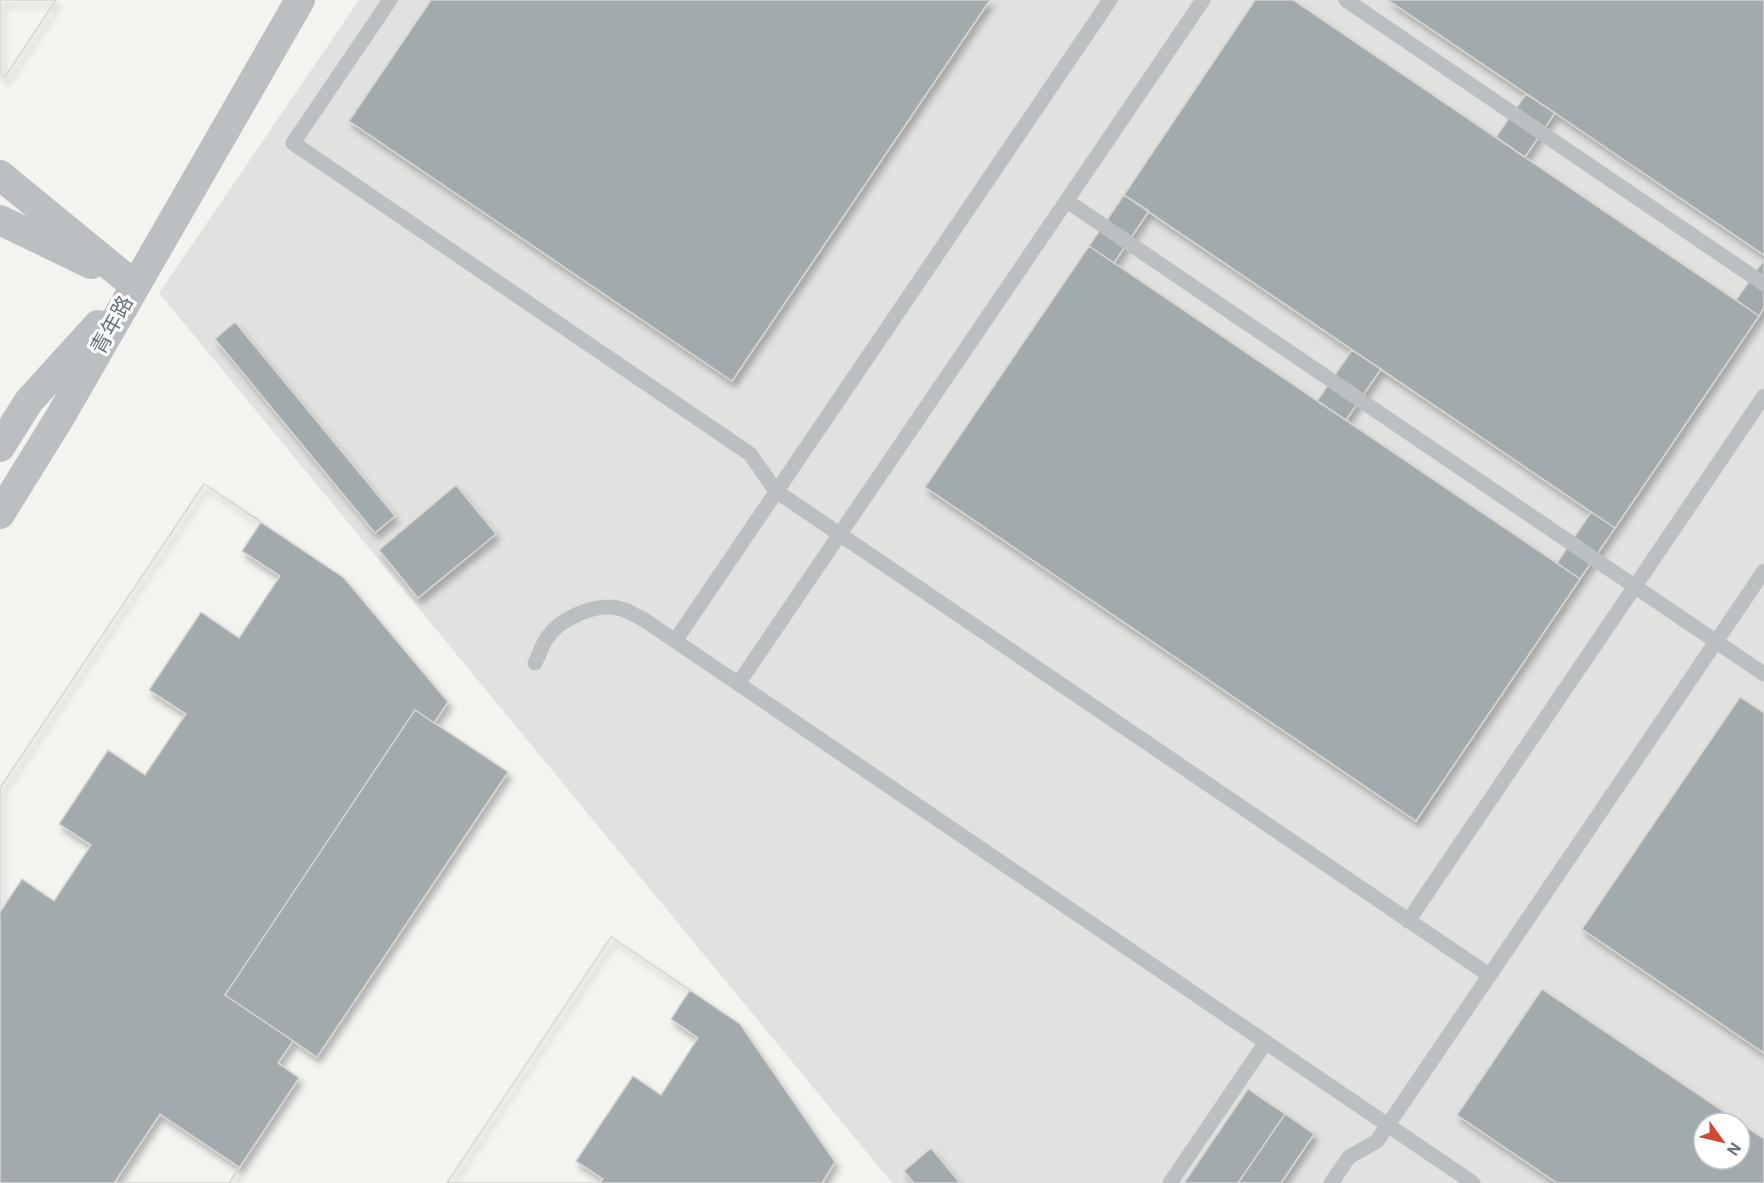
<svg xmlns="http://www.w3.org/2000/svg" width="1764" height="1183" font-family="Roboto,'Noto Sans SC',sans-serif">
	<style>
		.built { fill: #e1e2e0; fill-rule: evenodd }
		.building { fill: #a3aaae; stroke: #d5d4d3; stroke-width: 1.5; fill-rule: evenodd; filter: url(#shadow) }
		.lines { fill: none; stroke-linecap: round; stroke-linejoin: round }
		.lane { stroke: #bbbfc1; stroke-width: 15 }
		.street { stroke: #bbbfc1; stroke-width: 30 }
		.labels { text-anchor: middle; stroke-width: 6; stroke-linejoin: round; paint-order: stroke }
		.street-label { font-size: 21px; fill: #66757d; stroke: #fff }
	</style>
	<defs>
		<filter id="shadow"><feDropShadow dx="3.5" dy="6" stdDeviation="3" flood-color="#0004"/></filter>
	</defs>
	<rect width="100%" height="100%" fill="#f3f3f0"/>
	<path class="built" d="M 359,0 L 1764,0 L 1764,1183 L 892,1183 L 159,293 ZM 1704,1123 L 1740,1123 L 1740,1159 L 1704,1159 Z"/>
	<path class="building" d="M 0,0 L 56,0 L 5,77 L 0,73 Z
		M 0,0 L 56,0 L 5,77 L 0,73 Z
		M 431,0 L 990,0 L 732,381 L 349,121 Z
		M 1255,0 L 1293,0 L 1759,316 L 1615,528 L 1124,195 Z
		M 1388,0 L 1764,0 L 1764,255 L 1555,113 Z
		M 1526,94 L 1555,113 L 1525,157 L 1496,137 Z
		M 1124,195 L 1149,211 L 1114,263 L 1089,246 Z
		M 1089,246 L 1580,579 L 1416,821 L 925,487 Z
		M 1764,260 L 1764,308 L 1759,316 L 1736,300 Z
		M 235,322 L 395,516 L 375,533 L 215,339 Z
		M 1352,350 L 1381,369 L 1346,420 L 1317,401 Z
		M 204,484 L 261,522 L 242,551 L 280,576 L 239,638 L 201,612 L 149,690 L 186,714 L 145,775 L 108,750 L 59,824 L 91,845 L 54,901 L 22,879 L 0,912 L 0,788 Z
		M 204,484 L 344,578 L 448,702 L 434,723 L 415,710 L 225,995 L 293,1041 L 278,1063 L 299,1078 L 229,1183 L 0,1183 L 0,788 Z
		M 456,485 L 496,534 L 418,598 L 379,550 Z
		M 1591,512 L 1615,528 L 1580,579 L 1557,563 Z
		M 1740,697 L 1764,713 L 1764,1053 L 1582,929 Z
		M 415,710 L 508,772 L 317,1057 L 225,995 Z
		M 611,937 L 690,990 L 671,1019 L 698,1038 L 661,1095 L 633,1076 L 576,1161 L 603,1179 L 600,1183 L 447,1183 Z
		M 611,937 L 740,1024 L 835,1162 L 822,1183 L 447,1183 Z
		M 1542,989 L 1764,1139 L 1764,1183 L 1557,1183 L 1457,1115 ZM 1704,1123 L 1740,1123 L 1740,1159 L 1704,1159 Z
		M 1248,1089 L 1285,1114 L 1238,1183 L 1184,1183 Z
		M 160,1114 L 239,1167 L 229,1183 L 114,1183 Z
		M 1285,1114 L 1314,1134 L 1281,1183 L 1238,1183 Z
		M 931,1148 L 960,1183 L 914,1183 L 904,1171 Z"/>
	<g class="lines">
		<path class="lane" d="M 390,0 L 293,143 L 750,454 L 776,491 L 1489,975
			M 1346,0 L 1764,284
			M 1067,201 L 1764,674
			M 675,641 L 1110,0
			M 535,663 C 539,655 542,645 547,638 C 561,617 598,602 622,609 C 629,611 636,616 643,619 L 1473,1183
			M 738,684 L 1203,0
			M 1408,921 L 1764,396
			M 1170,1183 L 1266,1042
			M 1331,1183 L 1349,1157 L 1377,1141 L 1764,571"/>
		<path class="street" d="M 0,175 L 134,285
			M 0,220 L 91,264
			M 0,447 L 29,401 L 98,325
			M 0,514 L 60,417 L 300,0"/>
	</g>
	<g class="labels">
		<g class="street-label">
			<text transform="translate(112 325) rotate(-61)" y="7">青年路</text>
		</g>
	</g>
	<g transform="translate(1722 1141) rotate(124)"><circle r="28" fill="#ffffff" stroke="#c2c8cb" stroke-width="1.5"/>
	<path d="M0-4.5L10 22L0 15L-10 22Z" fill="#cd4a36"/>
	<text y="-9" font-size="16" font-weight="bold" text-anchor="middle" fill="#66757d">N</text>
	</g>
</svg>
